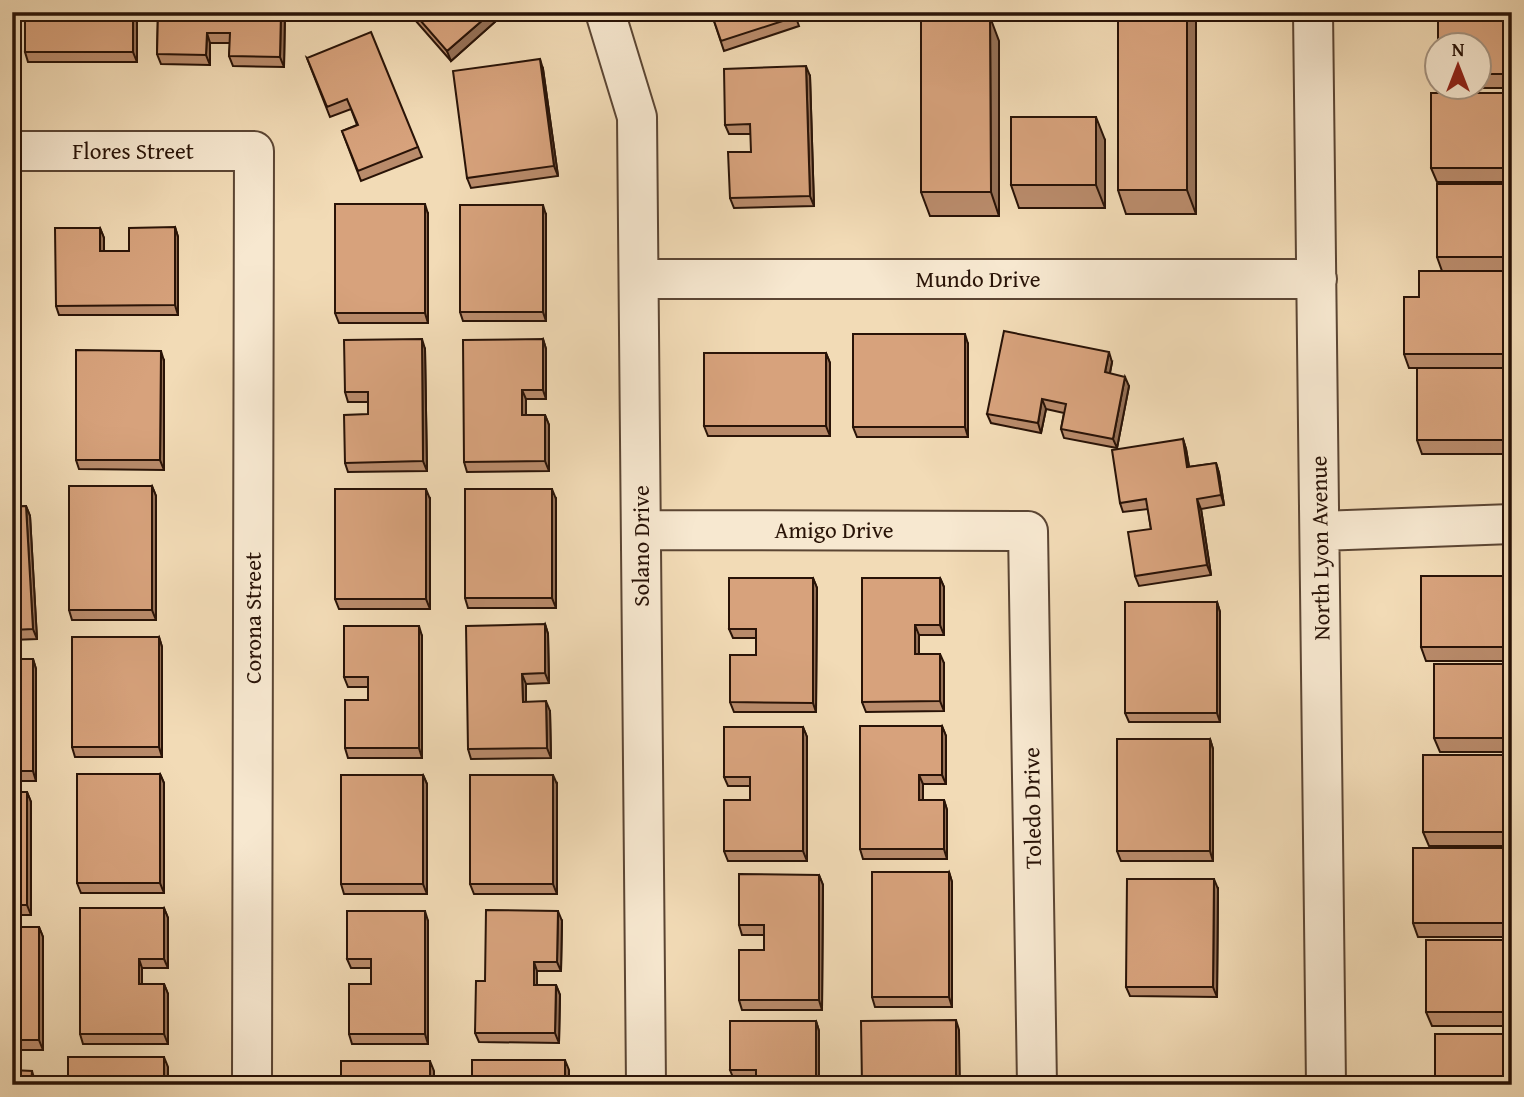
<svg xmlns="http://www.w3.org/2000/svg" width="1524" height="1097" font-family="'Gentium Book Plus',serif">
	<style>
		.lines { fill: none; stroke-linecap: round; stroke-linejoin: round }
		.minor-casing { stroke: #5b4533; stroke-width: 42 }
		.minor { stroke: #f7e8d0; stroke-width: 38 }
		.wall { fill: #b98b6b; stroke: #291307; stroke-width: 2 }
		.shaded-wall { fill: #967157; stroke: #291307; stroke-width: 2 }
		.building { fill: #d7a27c; stroke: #291307; stroke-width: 2 }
		.labels { text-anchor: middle; stroke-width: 5; stroke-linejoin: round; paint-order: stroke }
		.street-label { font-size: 23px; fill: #291307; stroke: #f7e8d0 }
	</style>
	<rect width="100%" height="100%" fill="#f2dbb6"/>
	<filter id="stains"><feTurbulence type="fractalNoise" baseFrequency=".00286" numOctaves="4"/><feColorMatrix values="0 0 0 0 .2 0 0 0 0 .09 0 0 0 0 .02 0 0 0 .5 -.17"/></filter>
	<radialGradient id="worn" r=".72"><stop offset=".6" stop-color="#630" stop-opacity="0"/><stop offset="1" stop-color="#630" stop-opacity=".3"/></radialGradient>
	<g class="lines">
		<g class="minor-casing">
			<path id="minor" d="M 605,12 L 637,117 L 646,1085
				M 1313,12 L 1326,1085
				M 12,151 L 254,151 L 252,1085
				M 639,279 L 1317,279
				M 641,530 L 1028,531 L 1037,1085
				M 1320,531 L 1512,524"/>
		</g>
		<use href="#minor" class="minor"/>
	</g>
	<path class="wall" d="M 137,12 L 137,62 L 28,62 L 25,52 Z
		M 158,12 L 285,12 L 284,67 L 233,66 L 229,56 L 230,43 L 210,43 L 210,65 L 161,64 L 157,54 Z
		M 408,12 L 506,12 L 451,61 Z
		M 711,12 L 794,12 L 799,26 L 724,51 Z
		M 886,12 L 919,12 L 919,20 L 889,20 Z
		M 930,12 L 1093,12 L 1093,13 L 930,13 Z
		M 1196,12 L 1196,214 L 1126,214 L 1118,190 Z
		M 1512,12 L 1512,88 L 1443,88 L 1479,88 L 1479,46 Z
		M 999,41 L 999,216 L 930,216 L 921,192 Z
		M 307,58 L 418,147 L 422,157 L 361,181 L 342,131 L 357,125 L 351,109 L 330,117 Z
		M 543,69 L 558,176 L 471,188 L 467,178 Z
		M 810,76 L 814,206 L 734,208 L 730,198 L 751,152 L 751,134 L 729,134 L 725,125 Z
		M 1512,93 L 1512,182 L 1437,182 L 1431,168 Z
		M 1105,140 L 1105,208 L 1019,208 L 1011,185 Z
		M 1512,184 L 1512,271 L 1442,271 L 1437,257 Z
		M 428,214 L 428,323 L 339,323 L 335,313 Z
		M 546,215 L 546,321 L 463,321 L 460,312 Z
		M 175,227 L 178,237 L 178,315 L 59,315 L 56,306 L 100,228 L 104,238 L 104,251 L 129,251 Z
		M 12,238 L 16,248 L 16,305 L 12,305 Z
		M 1512,271 L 1512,454 L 1422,454 L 1417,440 L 1417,368 L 1409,368 L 1404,354 L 1419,297 Z
		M 543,339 L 546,349 L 546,399 L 526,399 L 526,415 L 545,415 L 549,425 L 549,471 L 467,472 L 464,462 Z
		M 968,344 L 968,437 L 857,437 L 853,427 Z
		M 425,349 L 427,471 L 348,472 L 345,463 L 368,414 L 368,402 L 348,402 L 345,392 Z
		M 826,353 L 830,363 L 830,436 L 708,436 L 704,426 Z
		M 164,361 L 164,470 L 79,469 L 76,460 Z
		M 1112,362 L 1110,373 L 1129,386 L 1117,448 L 1064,438 L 1061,429 L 1064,413 L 1046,409 L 1041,433 L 991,423 L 987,414 Z
		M 1183,439 L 1186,449 L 1189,467 L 1216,463 L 1219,473 L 1224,505 L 1201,509 L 1211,575 L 1139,586 L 1135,576 L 1151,529 L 1148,509 L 1123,512 L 1120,503 Z
		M 152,486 L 156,496 L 156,620 L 72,620 L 69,610 Z
		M 430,499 L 430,609 L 339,609 L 335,599 Z
		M 556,499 L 556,608 L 468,608 L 465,598 Z
		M 26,506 L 30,516 L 37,639 L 12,640 L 12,507 Z
		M 1512,576 L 1512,661 L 1426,661 L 1421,647 Z
		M 813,578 L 817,588 L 816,712 L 734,712 L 730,702 L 756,655 L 756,638 L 733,638 L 729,629 Z
		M 940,578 L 944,587 L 944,635 L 919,635 L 919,654 L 944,663 L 944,711 L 866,712 L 862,702 Z
		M 1217,602 L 1220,612 L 1220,722 L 1129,722 L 1125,713 Z
		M 545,624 L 548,634 L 549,683 L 526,684 L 526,702 L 550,711 L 551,758 L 471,759 L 468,749 Z
		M 422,636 L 422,758 L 348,758 L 345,748 L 368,700 L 368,687 L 348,687 L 344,677 Z
		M 159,637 L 162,647 L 162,757 L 75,757 L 72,747 Z
		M 12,659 L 33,659 L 36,669 L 36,781 L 12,781 Z
		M 1512,664 L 1512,752 L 1440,752 L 1434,738 Z
		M 942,726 L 946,736 L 946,784 L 923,784 L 923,800 L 944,800 L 947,810 L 947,859 L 863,859 L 860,849 Z
		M 803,727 L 807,737 L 807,861 L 728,861 L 724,851 L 750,800 L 750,786 L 728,786 L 724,777 Z
		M 1210,739 L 1213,749 L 1213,861 L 1121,861 L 1117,851 Z
		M 1512,755 L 1512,846 L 1429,846 L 1423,832 Z
		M 160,774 L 164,783 L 164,893 L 81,893 L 77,883 Z
		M 423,775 L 427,784 L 427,894 L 344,894 L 341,884 Z
		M 557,784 L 557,894 L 474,894 L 470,884 Z
		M 12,792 L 27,792 L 31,802 L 31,915 L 12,915 Z
		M 1512,848 L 1512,937 L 1418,937 L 1413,923 Z
		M 949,872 L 952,882 L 952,1007 L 875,1007 L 872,997 Z
		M 819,875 L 823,885 L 822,1010 L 742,1010 L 739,1000 L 764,950 L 764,935 L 742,935 L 739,925 Z
		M 1218,889 L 1217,997 L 1130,996 L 1126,987 Z
		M 164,908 L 168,918 L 168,968 L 142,968 L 142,984 L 164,984 L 168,994 L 168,1044 L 83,1044 L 80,1034 Z
		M 428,921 L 428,1044 L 352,1044 L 349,1034 L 371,984 L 371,968 L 351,968 L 347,959 Z
		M 562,921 L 561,971 L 537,971 L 537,985 L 556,985 L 560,995 L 559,1043 L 479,1042 L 475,1033 L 485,981 Z
		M 12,927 L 39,927 L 43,937 L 43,1050 L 12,1050 Z
		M 1512,940 L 1512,1026 L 1432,1026 L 1426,1012 Z
		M 816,1021 L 819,1031 L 819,1085 L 756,1080 L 734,1080 L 730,1070 Z"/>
	<path class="shaded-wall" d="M 133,12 L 137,12 L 137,62 L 133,52 Z
		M 281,12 L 285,12 L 284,67 L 280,57 Z
		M 492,12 L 506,12 L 451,61 L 447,51 Z
		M 1187,12 L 1196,12 L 1196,214 L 1187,190 Z
		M 990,17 L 999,41 L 999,216 L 991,192 Z
		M 207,33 L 210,43 L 210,65 L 206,55 Z
		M 540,59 L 543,69 L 558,176 L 554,166 Z
		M 806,66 L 810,76 L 814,206 L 810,196 Z
		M 1096,117 L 1105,140 L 1105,208 L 1096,185 Z
		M 425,204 L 428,214 L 428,323 L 425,313 Z
		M 543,205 L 546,215 L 546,321 L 543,312 Z
		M 175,227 L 178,237 L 178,315 L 175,305 Z
		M 100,228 L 104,238 L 104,261 L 100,251 Z
		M 12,238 L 16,248 L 16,305 L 12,295 Z
		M 965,334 L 968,344 L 968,437 L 965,427 Z
		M 422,339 L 425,349 L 427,471 L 423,461 Z
		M 543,339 L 546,349 L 546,399 L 543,390 Z
		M 161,351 L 164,361 L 164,470 L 160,460 Z
		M 1109,352 L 1112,362 L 1108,382 L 1105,372 Z
		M 826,353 L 830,363 L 830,436 L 826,426 Z
		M 1125,377 L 1129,386 L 1117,448 L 1113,439 Z
		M 522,390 L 526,399 L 526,425 L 522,415 Z
		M 1042,399 L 1046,409 L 1041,433 L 1038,423 Z
		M 545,415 L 549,425 L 549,471 L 545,461 Z
		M 1183,439 L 1186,449 L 1191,477 L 1187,467 Z
		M 1216,463 L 1219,473 L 1224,505 L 1221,495 Z
		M 152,486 L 156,496 L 156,620 L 152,610 Z
		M 426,489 L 430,499 L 430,609 L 426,599 Z
		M 552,489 L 556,499 L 556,608 L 552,598 Z
		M 1197,499 L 1201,509 L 1211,575 L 1207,565 Z
		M 26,506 L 30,516 L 37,639 L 33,629 Z
		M 813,578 L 817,588 L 816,712 L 813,703 Z
		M 940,578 L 944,587 L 944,635 L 940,625 Z
		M 1217,602 L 1220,612 L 1220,722 L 1217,713 Z
		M 545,624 L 548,634 L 549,683 L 545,673 Z
		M 915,625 L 919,635 L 919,663 L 915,654 Z
		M 419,626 L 422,636 L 422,758 L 419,748 Z
		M 159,637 L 162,647 L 162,757 L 159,747 Z
		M 940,654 L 944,663 L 944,711 L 940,701 Z
		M 33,659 L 36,669 L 36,781 L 33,771 Z
		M 522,674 L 526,684 L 526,712 L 523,702 Z
		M 546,701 L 550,711 L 551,758 L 547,748 Z
		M 942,726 L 946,736 L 946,784 L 942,775 Z
		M 803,727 L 807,737 L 807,861 L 803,851 Z
		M 1210,739 L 1213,749 L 1213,861 L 1210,851 Z
		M 160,774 L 164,783 L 164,893 L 160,883 Z
		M 423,775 L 427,784 L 427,894 L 423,884 Z
		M 553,775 L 557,784 L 557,894 L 553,884 Z
		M 919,775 L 923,784 L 923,810 L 919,800 Z
		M 27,792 L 31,802 L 31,915 L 27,905 Z
		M 944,800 L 947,810 L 947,859 L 944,849 Z
		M 949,872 L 952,882 L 952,1007 L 949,997 Z
		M 819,875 L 823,885 L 822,1010 L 819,1000 Z
		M 1214,879 L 1218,889 L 1217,997 L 1213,987 Z
		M 164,908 L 168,918 L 168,968 L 164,959 Z
		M 425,911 L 428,921 L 428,1044 L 425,1034 Z
		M 558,911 L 562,921 L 561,971 L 557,962 Z
		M 39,927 L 43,937 L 43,1050 L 39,1040 Z
		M 139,959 L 142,968 L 142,994 L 139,984 Z
		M 534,962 L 537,971 L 537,995 L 534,985 Z
		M 164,984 L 168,994 L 168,1044 L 164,1034 Z
		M 556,985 L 560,995 L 559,1043 L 555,1033 Z
		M 956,1020 L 959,1030 L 960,1085 L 956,1085 Z
		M 816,1021 L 819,1031 L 819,1085 L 816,1085 Z
		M 164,1057 L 168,1067 L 168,1085 L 164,1085 Z
		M 565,1060 L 569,1070 L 569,1085 L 565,1085 Z
		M 430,1061 L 434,1071 L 434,1085 L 430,1085 Z
		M 32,1071 L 35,1081 L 35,1085 L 31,1085 Z"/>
	<path class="building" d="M 25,12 L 133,12 L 133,52 L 25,52 Z
		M 158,12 L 281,12 L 280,57 L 229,56 L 230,33 L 207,33 L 206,55 L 157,54 Z
		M 413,12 L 492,12 L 447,51 Z
		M 711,12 L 794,12 L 795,17 L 721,41 Z
		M 1118,12 L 1187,12 L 1187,190 L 1118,190 Z
		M 1438,12 L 1512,12 L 1512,74 L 1479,74 L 1479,46 L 1438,46 Z
		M 990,17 L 991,192 L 921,192 L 921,18 Z
		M 371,32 L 418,147 L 358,171 L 342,131 L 358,125 L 347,99 L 327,107 L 307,58 Z
		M 540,59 L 554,166 L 467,178 L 453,71 Z
		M 806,66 L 810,196 L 730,198 L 728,152 L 751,152 L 750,124 L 725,125 L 724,69 Z
		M 1431,93 L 1512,93 L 1512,168 L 1431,168 Z
		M 1011,117 L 1096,117 L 1096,185 L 1011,185 Z
		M 1437,184 L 1512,184 L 1512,257 L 1437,257 Z
		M 335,204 L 425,204 L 425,313 L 335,313 Z
		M 460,205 L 543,205 L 543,312 L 460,312 Z
		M 175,227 L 175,305 L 56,306 L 55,228 L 100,228 L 100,251 L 129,251 L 129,228 Z
		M 1419,271 L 1512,271 L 1512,354 L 1404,354 L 1404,297 L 1419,297 Z
		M 1004,331 L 1109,352 L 1105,372 L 1125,377 L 1113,439 L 1061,429 L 1066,404 L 1042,399 L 1038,423 L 987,414 Z
		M 853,334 L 965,334 L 965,427 L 853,427 Z
		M 422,339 L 423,461 L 345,463 L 344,415 L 368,414 L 368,392 L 345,392 L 344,340 Z
		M 543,339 L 543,390 L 522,390 L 522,415 L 545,415 L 545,461 L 464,462 L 463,340 Z
		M 76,350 L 161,351 L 160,460 L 76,460 Z
		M 704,353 L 826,353 L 826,426 L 704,426 Z
		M 1417,368 L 1512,368 L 1512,440 L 1417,440 Z
		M 1183,439 L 1187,467 L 1216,463 L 1221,495 L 1197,499 L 1207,565 L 1135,576 L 1128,532 L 1151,529 L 1146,499 L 1120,503 L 1112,450 Z
		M 69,486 L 152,486 L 152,610 L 69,610 Z
		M 335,489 L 426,489 L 426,599 L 335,599 Z
		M 465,489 L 552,489 L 552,598 L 465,598 Z
		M 26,506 L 33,629 L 12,630 L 12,507 Z
		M 1421,576 L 1512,576 L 1512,647 L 1421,647 Z
		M 729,578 L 813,578 L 813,703 L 730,702 L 730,655 L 756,655 L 756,629 L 729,629 Z
		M 862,578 L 940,578 L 940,625 L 915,625 L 915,654 L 940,654 L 940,701 L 862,702 Z
		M 1125,602 L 1217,602 L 1217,713 L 1125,713 Z
		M 545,624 L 545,673 L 522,674 L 523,702 L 546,701 L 547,748 L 468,749 L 466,626 Z
		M 344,626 L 419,626 L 419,748 L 345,748 L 345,700 L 368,700 L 368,677 L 344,677 Z
		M 72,637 L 159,637 L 159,747 L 72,747 Z
		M 12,659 L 33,659 L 33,771 L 12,771 Z
		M 1434,664 L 1512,664 L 1512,738 L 1434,738 Z
		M 860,726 L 942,726 L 942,775 L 919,775 L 919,800 L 944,800 L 944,849 L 860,849 Z
		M 724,727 L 803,727 L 803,851 L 724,851 L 724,800 L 750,800 L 750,777 L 724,777 Z
		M 1117,739 L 1210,739 L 1210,851 L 1117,851 Z
		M 1423,755 L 1512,755 L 1512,832 L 1423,832 Z
		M 77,774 L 160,774 L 160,883 L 77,883 Z
		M 341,775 L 423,775 L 423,884 L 341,884 Z
		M 470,775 L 553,775 L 553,884 L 470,884 Z
		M 12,792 L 27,792 L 27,905 L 12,905 Z
		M 1413,848 L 1512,848 L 1512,923 L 1413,923 Z
		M 872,872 L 949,872 L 949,997 L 872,997 Z
		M 739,874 L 819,875 L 819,1000 L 739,1000 L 739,950 L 764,950 L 764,925 L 739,925 Z
		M 1127,879 L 1214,879 L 1213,987 L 1126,987 Z
		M 80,908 L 164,908 L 164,959 L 139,959 L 139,984 L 164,984 L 164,1034 L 80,1034 Z
		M 486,910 L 558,911 L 557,962 L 534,962 L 534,985 L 556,985 L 555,1033 L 475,1033 L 476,981 L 485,981 Z
		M 347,911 L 425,911 L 425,1034 L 349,1034 L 349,984 L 371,984 L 371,959 L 347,959 Z
		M 12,927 L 39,927 L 39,1040 L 12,1040 Z
		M 1426,940 L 1512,940 L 1512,1012 L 1426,1012 Z
		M 956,1020 L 956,1085 L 862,1085 L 861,1021 Z
		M 730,1021 L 816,1021 L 816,1085 L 756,1085 L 756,1070 L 730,1070 Z
		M 1435,1034 L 1512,1034 L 1512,1085 L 1435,1085 Z
		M 68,1057 L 164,1057 L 164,1085 L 68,1085 Z
		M 472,1060 L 565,1060 L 565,1085 L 472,1085 Z
		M 341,1061 L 430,1061 L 430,1085 L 341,1085 Z
		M 12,1070 L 32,1071 L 31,1085 L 12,1085 Z
		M 1198,1080 L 1198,1085 L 1123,1085 L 1123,1081 Z"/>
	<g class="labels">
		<g class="street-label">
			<text x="133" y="159">Flores Street</text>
			<text x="978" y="287">Mundo Drive</text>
			<text x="834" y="538">Amigo Drive</text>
			<text transform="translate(641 546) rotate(-90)" y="8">Solano Drive</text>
			<text transform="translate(1320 548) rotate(-91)" y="8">North Lyon Avenue</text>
			<text transform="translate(253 618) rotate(-90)" y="8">Corona Street</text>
			<text transform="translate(1032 808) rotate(-91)" y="8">Toledo Drive</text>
		</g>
	</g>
	<rect width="1524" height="1097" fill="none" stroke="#f2dbb6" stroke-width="42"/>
	<rect x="14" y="14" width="1496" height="1069" fill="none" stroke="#291307" stroke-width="3.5"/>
	<rect x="21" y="21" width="1482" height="1055" fill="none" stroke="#291307" stroke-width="2"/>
	<g transform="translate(1458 66)"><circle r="33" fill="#f7e8d0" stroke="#a59380" stroke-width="2"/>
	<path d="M0-5L12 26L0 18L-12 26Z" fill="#8f2418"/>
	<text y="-10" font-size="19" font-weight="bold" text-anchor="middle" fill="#291307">N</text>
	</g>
	<rect width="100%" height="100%" filter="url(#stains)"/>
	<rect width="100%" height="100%" fill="url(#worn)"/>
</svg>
